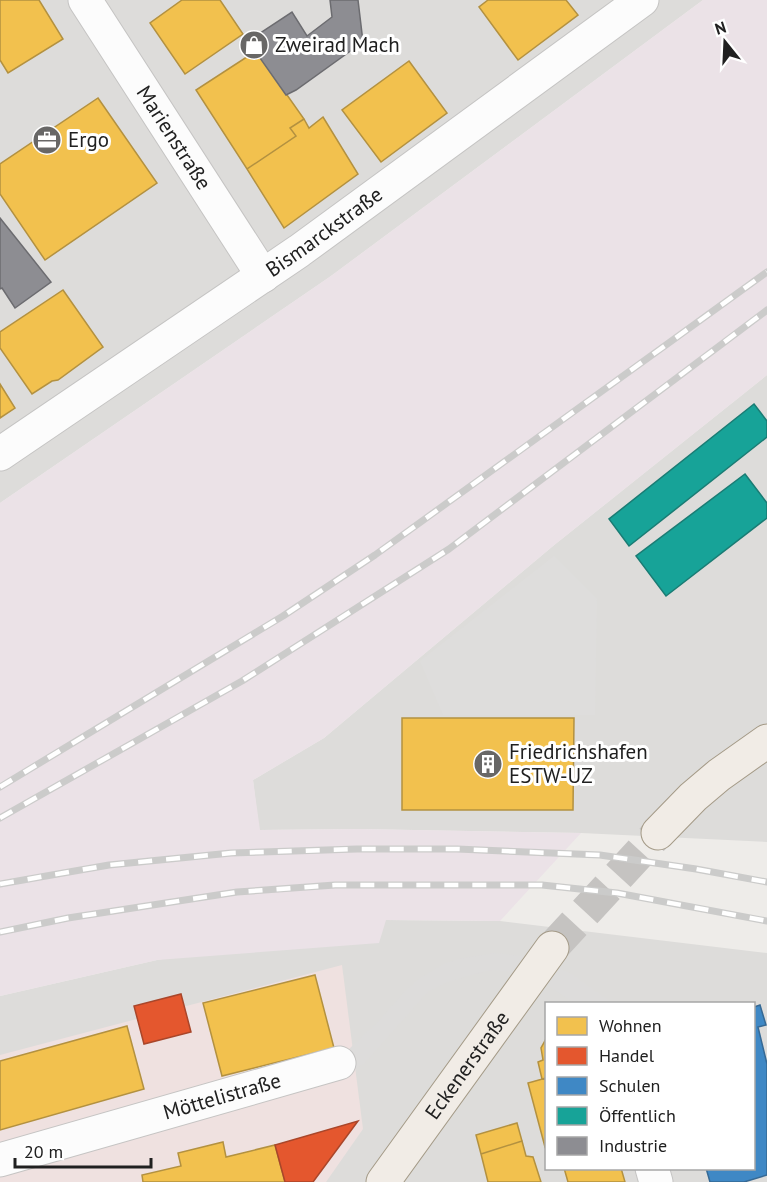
<svg xmlns="http://www.w3.org/2000/svg" width="767" height="1182" font-family="'PT Sans',sans-serif">
	<style>
		.residential { fill: #dddcda; fill-rule: evenodd }
		.commercial { fill: #efe1e0 }
		.industrial { fill: #ebe2e7 }
		.parking { fill: #dedddc }
		.pier { fill: #dddcdb }
		.homes { fill: #f2c14e; stroke: #b39140; stroke-width: 1.5 }
		.shops { fill: #e4572e; stroke: #a9462a; stroke-width: 1.5 }
		.schools { fill: #3f88c5; stroke: #366994; stroke-width: 1.5 }
		.public { fill: #17a398; stroke: #1a7c74; stroke-width: 1.5 }
		.industry { fill: #8d8d92; stroke: #6c6c70; stroke-width: 1.5 }
		.lines { fill: none; stroke-linecap: round; stroke-linejoin: round }
		.major-tunnel { stroke: #c5c3c1; stroke-width: 33; stroke-dasharray: 33 16; stroke-linecap: butt }
		.minor-casing { stroke: #c5c4c3; stroke-width: 35 }
		.major-casing { stroke: #a49a87; stroke-width: 35 }
		.minor { stroke: #fcfcfc; stroke-width: 33 }
		.major { stroke: #f1ece6; stroke-width: 33 }
		.rail-casing { stroke: #cbcbca; stroke-width: 7 }
		.rail { stroke: #fff; stroke-width: 4.5; stroke-dasharray: 14; stroke-linecap: butt }
		.labels { text-anchor: middle; stroke-width: 6; stroke-linejoin: round; paint-order: stroke }
		.poi-label { font-size: 21px; fill: #202020; stroke: #fff; text-anchor: start }
		.street-label { font-size: 21px; fill: #202020; stroke: #fff }
	</style>
	<rect width="100%" height="100%" fill="#eeece9"/>
	<path class="residential" d="M 0,0 L 703,0 L 331,276 L 0,503 Z
		M 767,375 L 767,842 L 581,833 L 358,829 L 259,830 L 253,780 L 324,738 L 553,546 Z
		M 386,920 L 500,921 L 767,953 L 767,1182 L 0,1182 L 0,996 L 157,960 ZM 546,1004 L 754,1004 L 754,1168 L 546,1168 Z"/>
	<path class="commercial" d="M 342,965 L 363,1129 L 326,1182 L 0,1182 L 0,1055 Z"/>
	<path class="industrial" d="M 703,0 L 767,0 L 767,375 L 553,546 L 324,738 L 253,780 L 260,830 L 358,829 L 581,833 L 500,921 L 386,920 L 379,943 L 157,960 L 0,996 L 0,503 L 331,276 Z"/>
	<path class="parking" d="M 554,556 L 597,599 L 595,715 L 443,715 L 420,661 Z"/>
	<path class="pier" d="M 494,953 L 534,957 L 551,964 L 570,973 L 612,1003 L 574,1003 L 540,980 L 514,972 L 492,970 L 474,974 L 443,984 L 428,992 L 364,1064 L 341,1074 L 335,1054 L 349,1049 L 377,1023 L 406,990 L 421,977 L 444,964 L 458,959 Z"/>
	<path class="homes" d="M 0,0 L 39,0 L 63,39 L 8,73 L 0,60 Z
		M 182,0 L 220,0 L 243,34 L 185,74 L 150,23 Z
		M 488,0 L 566,0 L 578,15 L 518,60 L 479,7 Z
		M 256,51 L 304,119 L 290,128 L 296,136 L 247,169 L 196,90 Z
		M 409,61 L 447,113 L 381,162 L 342,110 Z
		M 98,98 L 157,183 L 45,260 L 0,194 L 0,164 Z
		M 323,117 L 358,174 L 284,228 L 247,169 L 296,136 L 290,128 L 304,119 L 309,128 Z
		M 63,290 L 103,347 L 58,380 L 52,381 L 32,394 L 0,348 L 0,332 Z
		M 0,384 L 15,408 L 0,418 Z
		M 402,718 L 574,718 L 573,810 L 402,810 Z
		M 315,975 L 334,1048 L 222,1076 L 203,1003 Z
		M 127,1026 L 144,1089 L 0,1130 L 0,1061 Z
		M 546,1039 L 546,1078 L 542,1079 L 538,1062 L 543,1060 L 541,1048 Z
		M 546,1078 L 546,1146 L 545,1147 L 528,1083 Z
		M 517,1123 L 522,1141 L 481,1154 L 476,1135 Z
		M 522,1141 L 526,1156 L 533,1157 L 541,1182 L 488,1182 L 481,1154 Z
		M 223,1142 L 226,1157 L 275,1145 L 285,1182 L 143,1182 L 142,1175 L 181,1166 L 178,1153 Z
		M 564,1168 L 621,1168 L 625,1182 L 568,1182 Z"/>
	<path class="shops" d="M 181,994 L 191,1032 L 144,1044 L 134,1006 Z
		M 358,1121 L 313,1182 L 285,1182 L 275,1145 Z"/>
	<path class="schools" d="M 760,1005 L 766,1025 L 758,1027 L 767,1064 L 767,1175 L 744,1182 L 710,1182 L 706,1168 L 754,1168 L 754,1007 Z"/>
	<path class="public" d="M 754,404 L 767,421 L 767,437 L 629,546 L 609,519 Z
		M 745,474 L 767,503 L 767,518 L 666,596 L 636,556 Z"/>
	<path class="industry" d="M 330,0 L 358,0 L 363,42 L 296,90 L 286,95 L 248,41 L 292,12 L 307,36 L 332,17 Z
		M 0,218 L 51,282 L 15,308 L 2,288 L 0,289 Z"/>
	<g class="lines">
		<path class="major-tunnel" d="M 552,948 L 658,833"/>
		<g class="minor-casing">
			<g id="minor">
				<path id="s1" d="M 85,0 L 263,276"/>
				<path id="s2" d="M 0,454 L 299,251 L 642,0"/>
				<path id="s3" d="M 0,1160 L 339,1063"/>
				<path d="M 652,1168 L 656,1182"/>
			</g>
		</g>
		<g class="major-casing">
			<g id="major">
				<path d="M 658,833 L 693,797 L 719,775 L 767,741"/>
				<path id="s4" d="M 383,1182 L 552,948"/>
			</g>
		</g>
		<use href="#minor" class="minor"/>
		<use href="#major" class="major"/>
		<g class="rail-casing">
			<path id="rail" d="M 0,787 L 283,616 L 375,555 L 767,272
				M 0,818 L 242,681 L 449,549 L 767,310
				M 0,884 L 109,865 L 231,853 L 357,849 L 457,849 L 600,855 L 696,869 L 767,882
				M 0,932 L 68,918 L 237,892 L 335,885 L 542,885 L 617,893 L 767,921"/>
		</g>
		<use href="#rail" class="rail"/>
	</g>
	<defs>
		<g id="shop-disc" transform="scale(1.5)"><circle r="9.5" fill="#686766" stroke="#fff"/><path d="M-5-2.5h2.3a2.7 3.5 0 0 1 5.4 0H5L5.5 6h-11ZM-1.5-2.5h3a1.5 2.3 0 0 0-3 0Z" fill="#fff"/></g>
		<g id="office-disc" transform="scale(1.5)"><circle r="9.5" fill="#686766" stroke="#fff"/><path d="M-6-3h4V-5.5h4V-3h4V5H-6ZM-1-4.5V-3h2v-1.5ZM-6 0V1H6V0Z" fill="#fff"/></g>
		<g id="building-disc" transform="scale(1.5)"><circle r="9.5" fill="#686766" stroke="#fff"/><path d="M-4-6H4V6H1V3H-1V6H-4ZM-2.5-4.3h1.7v1.8h-1.7ZM.8-4.3h1.7v1.8H.8ZM-2.5-1h1.7V.8h-1.7ZM.8-1h1.7V.8H.8Z" fill="#fff"/></g>
	</defs>
	<g fill-rule="evenodd">
		<use href="#shop-disc" x="254" y="45"/>
		<use href="#office-disc" x="47" y="140"/>
		<use href="#building-disc" x="488" y="764"/>
	</g>
	<g class="labels">
		<g class="poi-label">
			<text x="275" y="52">Zweirad Mach</text>
			<text x="68" y="147">Ergo</text>
			<text x="509" y="759">Friedrichshafen<tspan x="509" dy="24">ESTW-UZ</tspan></text>
		</g>
		<g class="street-label">
			<text dy="7" stroke="none"><textPath href="#s1" startOffset="164">Marienstraße</textPath></text>
			<text dy="7" stroke="none"><textPath href="#s2" startOffset="393">Bismarckstraße</textPath></text>
			<text dy="7" stroke="none"><textPath href="#s4" startOffset="144">Eckenerstraße</textPath></text>
			<text dy="7" stroke="none"><textPath href="#s3" startOffset="231">Möttelistraße</textPath></text>
		</g>
	</g>
	<rect x="545" y="1002" width="210" height="168" fill="#ffffff" stroke="#a6a6a6" stroke-width="1.5"/>
	<rect x="557" y="1017" width="30" height="18" fill="#f2c14e" stroke="#a6a6a6" stroke-width="1.5"/>
	<text x="599" y="1032" font-size="18" fill="#202020">Wohnen</text>
	<rect x="557" y="1047" width="30" height="18" fill="#e4572e" stroke="#a6a6a6" stroke-width="1.5"/>
	<text x="599" y="1062" font-size="18" fill="#202020">Handel</text>
	<rect x="557" y="1077" width="30" height="18" fill="#3f88c5" stroke="#a6a6a6" stroke-width="1.5"/>
	<text x="599" y="1092" font-size="18" fill="#202020">Schulen</text>
	<rect x="557" y="1107" width="30" height="18" fill="#17a398" stroke="#a6a6a6" stroke-width="1.5"/>
	<text x="599" y="1122" font-size="18" fill="#202020">Öffentlich</text>
	<rect x="557" y="1137" width="30" height="18" fill="#8d8d92" stroke="#a6a6a6" stroke-width="1.5"/>
	<text x="599" y="1152" font-size="18" fill="#202020">Industrie</text>
	<g transform="translate(725 42) rotate(342)" stroke="#ffffff" stroke-width="4.5" paint-order="stroke">
	<path d="M0-4.5L10 22L0 15L-10 22Z" fill="#202020"/>
	<text y="-9" font-size="16" font-weight="bold" text-anchor="middle" fill="#202020">N</text>
	</g>
	<path d="M15 1158v9h136v-9" fill="none" stroke="#202020" stroke-width="3"/>
	<text x="24" y="1158" font-size="18" fill="#202020" stroke="#ffffff" stroke-width="4.5" paint-order="stroke">20 m</text>
</svg>
